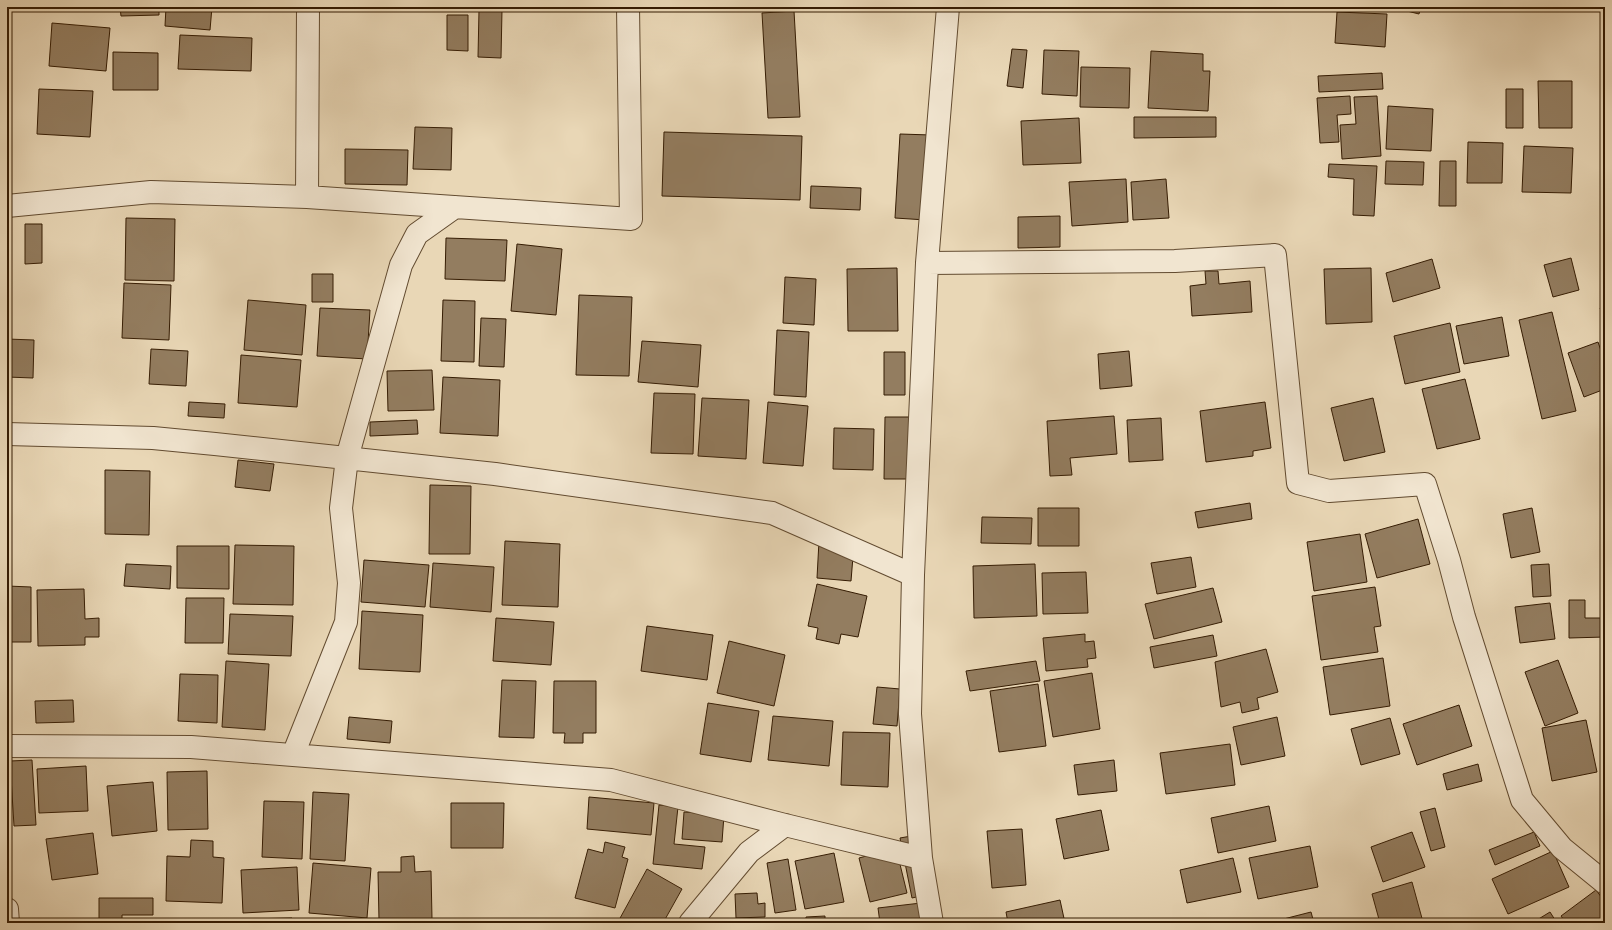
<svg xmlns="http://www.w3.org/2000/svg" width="1612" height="930" font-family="'Sorts Mill Goudy',serif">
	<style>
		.building { fill: #937d60; stroke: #351c03 }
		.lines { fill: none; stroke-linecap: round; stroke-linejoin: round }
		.minor-casing { stroke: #624b30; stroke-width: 24 }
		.minor { stroke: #f1e5d0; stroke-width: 22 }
	</style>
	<rect width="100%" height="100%" fill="#e9d7b6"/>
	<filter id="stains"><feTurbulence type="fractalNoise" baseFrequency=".005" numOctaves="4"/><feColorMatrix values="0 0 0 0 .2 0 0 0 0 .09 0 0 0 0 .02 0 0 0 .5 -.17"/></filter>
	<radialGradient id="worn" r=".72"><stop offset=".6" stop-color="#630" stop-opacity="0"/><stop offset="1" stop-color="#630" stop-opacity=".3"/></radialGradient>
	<path class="building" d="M 120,7 L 159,7 L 159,15 L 121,16 Z
		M 166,7 L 212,7 L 210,30 L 165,26 Z
		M 1042,7 L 1093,7 L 1042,9 Z
		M 1400,7 L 1421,7 L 1419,14 L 1399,9 Z
		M 479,10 L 502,10 L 501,58 L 478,57 Z
		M 794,11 L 800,117 L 768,118 L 762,13 Z
		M 1337,12 L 1387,14 L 1385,47 L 1335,43 Z
		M 447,15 L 468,15 L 468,51 L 447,50 Z
		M 52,23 L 110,28 L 106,71 L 49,66 Z
		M 180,35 L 252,38 L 251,71 L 178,69 Z
		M 1012,49 L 1027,50 L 1023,88 L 1007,86 Z
		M 1044,50 L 1079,51 L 1077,96 L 1042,94 Z
		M 1151,51 L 1203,54 L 1203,71 L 1210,71 L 1208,111 L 1148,108 Z
		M 113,52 L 158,53 L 158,90 L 113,90 Z
		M 1081,67 L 1130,68 L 1129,108 L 1080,107 Z
		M 1382,73 L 1383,89 L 1319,92 L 1318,76 Z
		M 1538,81 L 1572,81 L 1572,128 L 1539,128 Z
		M 39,89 L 93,91 L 90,137 L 37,134 Z
		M 1506,89 L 1523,89 L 1523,128 L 1506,128 Z
		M 1350,96 L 1351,114 L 1337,115 L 1339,142 L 1320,143 L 1317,98 Z
		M 1377,96 L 1381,156 L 1342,159 L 1340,125 L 1356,124 L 1354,97 Z
		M 1388,106 L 1433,109 L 1431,151 L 1386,149 Z
		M 1134,117 L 1216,117 L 1216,137 L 1134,138 Z
		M 1079,118 L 1081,163 L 1023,165 L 1021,121 Z
		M 415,127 L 452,128 L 451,170 L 413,169 Z
		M 664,132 L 802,136 L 800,200 L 662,196 Z
		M 900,134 L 931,135 L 926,220 L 895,218 Z
		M 1468,142 L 1503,143 L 1502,183 L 1467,183 Z
		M 1524,146 L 1573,148 L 1571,193 L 1522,192 Z
		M 345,149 L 408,150 L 407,185 L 345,184 Z
		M 1386,161 L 1424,162 L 1423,185 L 1385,184 Z
		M 1440,161 L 1456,161 L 1456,206 L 1439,206 Z
		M 1329,164 L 1377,166 L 1374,216 L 1353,215 L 1354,179 L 1328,177 Z
		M 1126,179 L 1128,222 L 1072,226 L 1069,182 Z
		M 1166,179 L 1169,218 L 1133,220 L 1131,182 Z
		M 811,186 L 861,188 L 860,210 L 810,208 Z
		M 1060,216 L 1060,247 L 1018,248 L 1018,217 Z
		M 126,218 L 175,219 L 174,281 L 125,280 Z
		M 25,224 L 42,224 L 42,263 L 25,264 Z
		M 7,234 L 10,234 L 11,250 L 7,250 Z
		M 446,238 L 507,240 L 505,281 L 445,279 Z
		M 517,244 L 562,249 L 556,315 L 511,311 Z
		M 1571,258 L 1579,290 L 1553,297 L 1544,265 Z
		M 1432,259 L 1440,288 L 1393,302 L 1386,273 Z
		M 897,268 L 898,331 L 848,331 L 847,269 Z
		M 1371,268 L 1372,322 L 1326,324 L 1324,269 Z
		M 1205,271 L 1218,271 L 1219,284 L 1250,281 L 1252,312 L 1192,316 L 1190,286 L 1206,284 Z
		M 312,274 L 333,274 L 333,302 L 312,302 Z
		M 785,277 L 816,279 L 814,325 L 783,323 Z
		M 124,283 L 171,285 L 169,340 L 122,338 Z
		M 579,295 L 632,297 L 629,376 L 576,375 Z
		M 248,300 L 306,305 L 302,355 L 244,350 Z
		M 443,300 L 475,301 L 474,362 L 441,361 Z
		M 1605,305 L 1605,318 L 1600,308 Z
		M 320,308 L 370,310 L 367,359 L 317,356 Z
		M 1552,312 L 1576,411 L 1542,419 L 1519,320 Z
		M 1502,317 L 1509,356 L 1464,364 L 1456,326 Z
		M 481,318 L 506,319 L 504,367 L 479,366 Z
		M 1450,323 L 1460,372 L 1405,384 L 1394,336 Z
		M 777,330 L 809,332 L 806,397 L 774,395 Z
		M 7,339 L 34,340 L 33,378 L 7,377 Z
		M 642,341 L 701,345 L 698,387 L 638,382 Z
		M 1598,342 L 1605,362 L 1605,389 L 1584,397 L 1568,353 Z
		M 151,349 L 188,351 L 186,386 L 149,384 Z
		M 1129,351 L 1132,386 L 1100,389 L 1098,354 Z
		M 884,352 L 905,352 L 905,395 L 884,395 Z
		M 241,355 L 301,360 L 297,407 L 238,403 Z
		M 432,370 L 434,410 L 388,411 L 387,371 Z
		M 443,377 L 500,380 L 498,436 L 440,433 Z
		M 1465,379 L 1480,439 L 1437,449 L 1422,389 Z
		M 654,393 L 695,394 L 693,454 L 651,453 Z
		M 702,398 L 749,400 L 746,459 L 698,456 Z
		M 1373,398 L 1385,452 L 1344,461 L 1331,408 Z
		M 189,402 L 225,404 L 224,418 L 188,416 Z
		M 768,402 L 808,406 L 803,466 L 763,463 Z
		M 1265,402 L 1271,448 L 1253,451 L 1253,456 L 1206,462 L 1200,411 Z
		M 1114,416 L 1117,454 L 1070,458 L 1072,475 L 1050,476 L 1047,421 Z
		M 885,417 L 909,417 L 908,479 L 884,479 Z
		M 1161,418 L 1163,460 L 1129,462 L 1127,420 Z
		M 417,420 L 418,434 L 370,436 L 370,422 Z
		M 834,428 L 874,429 L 873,470 L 833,469 Z
		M 238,460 L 274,464 L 270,491 L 235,487 Z
		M 105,470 L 150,471 L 149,535 L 105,534 Z
		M 430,485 L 471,486 L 470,554 L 429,554 Z
		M 1250,503 L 1252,519 L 1198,528 L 1195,512 Z
		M 1038,508 L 1079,508 L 1079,546 L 1038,546 Z
		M 1532,508 L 1540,552 L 1511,558 L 1503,514 Z
		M 982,517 L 1032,518 L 1031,544 L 981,543 Z
		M 1418,519 L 1430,564 L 1377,578 L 1365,534 Z
		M 1360,534 L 1367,582 L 1314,591 L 1307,542 Z
		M 505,541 L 560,544 L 558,607 L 502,605 Z
		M 819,541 L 854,544 L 851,581 L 817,578 Z
		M 235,545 L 294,546 L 293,605 L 233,604 Z
		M 177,546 L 229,546 L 229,589 L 177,588 Z
		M 1191,557 L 1196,587 L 1157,594 L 1151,563 Z
		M 364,560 L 429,565 L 425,607 L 361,602 Z
		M 433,563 L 494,567 L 491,612 L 430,607 Z
		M 126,564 L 171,566 L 170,589 L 124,586 Z
		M 1035,564 L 1037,616 L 974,618 L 973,566 Z
		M 1549,564 L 1551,596 L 1533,597 L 1531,565 Z
		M 1086,572 L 1088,613 L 1043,614 L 1042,573 Z
		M 817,584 L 867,596 L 858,637 L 841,634 L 839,644 L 816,639 L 818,628 L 808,626 Z
		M 7,586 L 31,587 L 31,642 L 7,642 Z
		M 1375,587 L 1381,626 L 1374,627 L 1378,652 L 1321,660 L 1312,596 Z
		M 1213,588 L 1222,622 L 1154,639 L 1145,604 Z
		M 84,589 L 85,619 L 99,618 L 99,637 L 85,637 L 85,645 L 38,646 L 37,590 Z
		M 186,598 L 224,598 L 223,643 L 185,643 Z
		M 1569,600 L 1585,600 L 1585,618 L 1605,618 L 1605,637 L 1569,638 Z
		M 1550,603 L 1555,639 L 1520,643 L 1515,607 Z
		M 362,611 L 423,615 L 420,672 L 359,669 Z
		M 230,614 L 293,616 L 291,656 L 228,654 Z
		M 496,618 L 554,622 L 551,665 L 493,661 Z
		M 647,626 L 713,635 L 707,680 L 641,671 Z
		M 1085,634 L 1085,642 L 1094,641 L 1096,658 L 1087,659 L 1088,667 L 1046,671 L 1043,638 Z
		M 1213,635 L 1217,656 L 1154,668 L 1150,647 Z
		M 729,641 L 785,655 L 774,706 L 717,693 Z
		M 1266,649 L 1278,692 L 1257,698 L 1259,709 L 1242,713 L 1240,702 L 1221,707 L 1215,662 Z
		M 1383,658 L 1390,706 L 1330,715 L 1323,667 Z
		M 1558,660 L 1578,713 L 1545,726 L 1525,672 Z
		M 226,661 L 269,664 L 265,730 L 222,727 Z
		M 1036,661 L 1040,681 L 970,691 L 966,671 Z
		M 1092,673 L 1100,729 L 1053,737 L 1044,681 Z
		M 180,674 L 218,675 L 217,723 L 178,721 Z
		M 502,680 L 536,681 L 534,738 L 499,737 Z
		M 554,681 L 596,681 L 596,733 L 583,733 L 583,743 L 564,743 L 565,733 L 553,733 Z
		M 1038,684 L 1046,746 L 999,752 L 990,691 Z
		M 877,687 L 900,689 L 897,726 L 873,724 Z
		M 73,700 L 74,722 L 36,723 L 35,701 Z
		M 708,703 L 759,711 L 751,762 L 700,754 Z
		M 1459,705 L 1472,746 L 1417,765 L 1403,724 Z
		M 773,716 L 833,721 L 829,766 L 768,760 Z
		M 349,717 L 392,721 L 390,743 L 347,739 Z
		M 1277,717 L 1285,756 L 1241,765 L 1233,727 Z
		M 1390,718 L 1400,754 L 1361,765 L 1351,729 Z
		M 1586,720 L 1597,772 L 1552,781 L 1542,728 Z
		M 843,732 L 890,733 L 888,787 L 841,785 Z
		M 1230,744 L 1235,785 L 1166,794 L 1160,753 Z
		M 32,760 L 36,825 L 14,826 L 10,761 Z
		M 1114,760 L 1117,791 L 1078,795 L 1074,765 Z
		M 1478,764 L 1482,781 L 1447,790 L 1443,774 Z
		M 86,766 L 88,811 L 39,813 L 37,769 Z
		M 207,771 L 208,829 L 168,830 L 167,772 Z
		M 153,782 L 157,831 L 112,836 L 107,786 Z
		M 313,792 L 349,794 L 345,861 L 310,859 Z
		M 589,797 L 654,803 L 651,835 L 587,829 Z
		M 264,801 L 304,802 L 302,859 L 262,857 Z
		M 451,803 L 504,803 L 503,848 L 451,848 Z
		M 659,805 L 678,807 L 674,844 L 705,847 L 702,869 L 653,864 Z
		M 1269,806 L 1276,841 L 1218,853 L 1211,818 Z
		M 1435,808 L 1445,847 L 1431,851 L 1420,812 Z
		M 1101,810 L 1109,850 L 1064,859 L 1056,819 Z
		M 684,812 L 724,815 L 722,842 L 682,839 Z
		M 1022,829 L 1026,885 L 992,888 L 987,831 Z
		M 1412,832 L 1425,867 L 1383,882 L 1371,847 Z
		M 1534,832 L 1540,846 L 1495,865 L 1489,850 Z
		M 93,833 L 98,874 L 52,880 L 46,839 Z
		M 917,835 L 929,894 L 912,898 L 900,838 Z
		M 191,840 L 213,841 L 213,857 L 224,858 L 222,903 L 166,901 L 167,856 L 190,857 Z
		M 605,842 L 625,847 L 622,857 L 628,859 L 615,908 L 575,898 L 588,849 L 603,853 Z
		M 1310,846 L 1318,887 L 1258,899 L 1249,858 Z
		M 896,848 L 907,893 L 870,902 L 859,858 Z
		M 1553,851 L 1569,887 L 1508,914 L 1492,879 Z
		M 834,853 L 844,902 L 805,909 L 795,861 Z
		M 414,856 L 415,872 L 431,871 L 432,919 L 379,920 L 378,872 L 401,872 L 401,857 Z
		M 1233,858 L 1241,892 L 1187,903 L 1180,870 Z
		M 788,859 L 796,910 L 775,913 L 767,863 Z
		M 313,863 L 371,868 L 367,918 L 309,913 Z
		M 297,867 L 299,910 L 243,913 L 241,870 Z
		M 647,869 L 682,889 L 663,923 L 624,923 L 619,920 Z
		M 1412,882 L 1423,922 L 1380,923 L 1372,894 Z
		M 1596,890 L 1605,902 L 1605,923 L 1566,923 L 1561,916 Z
		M 757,893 L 758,904 L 765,903 L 765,917 L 736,918 L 735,894 Z
		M 99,898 L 153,898 L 153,915 L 122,915 L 122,923 L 99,923 Z
		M 1060,900 L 1065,923 L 1008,923 L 1006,912 Z
		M 921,903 L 924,923 L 880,923 L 878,908 Z
		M 1311,912 L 1314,923 L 1268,923 Z
		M 1550,912 L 1557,923 L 1532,923 Z
		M 825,916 L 825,923 L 806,923 L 806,917 Z
		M 292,918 L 292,923 L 244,923 L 244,919 Z
		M 798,921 L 798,923 L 776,923 Z"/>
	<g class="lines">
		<g class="minor-casing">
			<path id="minor" d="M 307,197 L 308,7
				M 7,206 L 151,192 L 307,197 L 631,219 L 628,7
				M 927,263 L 1175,261 L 1275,255 L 1298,483 L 1329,491 L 1425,484 L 1449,560 L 1464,617 L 1522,800 L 1562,848 L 1605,883
				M 7,434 L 153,438 L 215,444 L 495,474 L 772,513 L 913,575
				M 7,746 L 191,747 L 611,780 L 785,825 L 921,858
				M 293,755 L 346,622 L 349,583 L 341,508 L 347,458 L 401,265 L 417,234 L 455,207
				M 7,909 L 8,923
				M 690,923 L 749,852 L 785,825
				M 932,923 L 921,858 L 910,714 L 913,575 L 927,263 L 948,7"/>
		</g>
		<use href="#minor" class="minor"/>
	</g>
	<rect width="1612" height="930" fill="none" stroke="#e9d7b6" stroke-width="24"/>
	<rect x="8" y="8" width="1596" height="914" fill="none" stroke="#351c03" stroke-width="2"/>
	<rect x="12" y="12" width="1588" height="906" fill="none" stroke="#351c03"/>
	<rect width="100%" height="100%" filter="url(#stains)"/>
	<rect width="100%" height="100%" fill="url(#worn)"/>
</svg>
